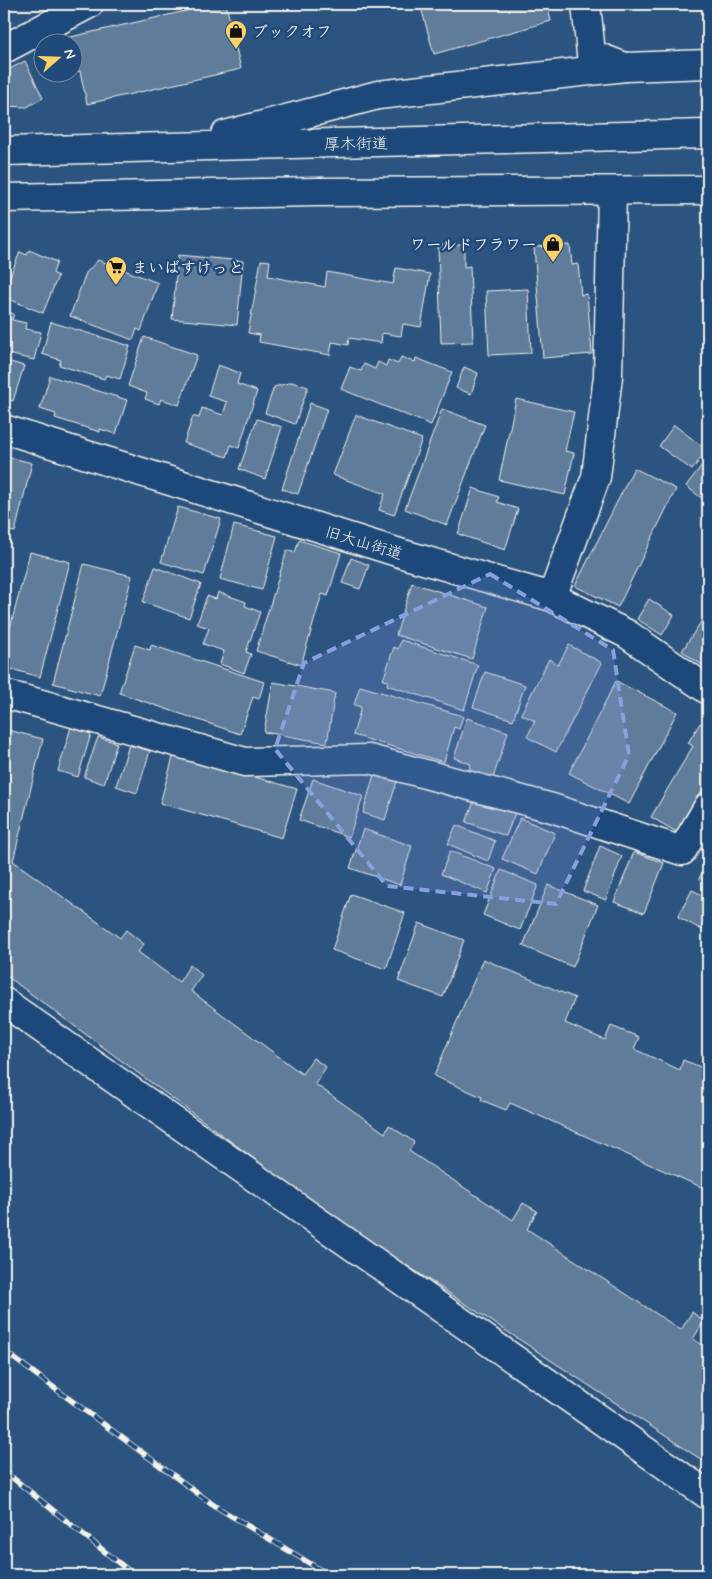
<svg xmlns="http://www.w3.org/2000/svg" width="712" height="1579" font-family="Mynerve,'Klee One',sans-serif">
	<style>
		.building { fill: #5e7b9a; stroke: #f4f1e8 }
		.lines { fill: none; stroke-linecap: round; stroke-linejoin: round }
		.minor-casing { stroke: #f4f1e8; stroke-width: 31 }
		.highway-casing { stroke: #f4f1e8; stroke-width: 31 }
		.minor { stroke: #1f4a7a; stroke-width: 28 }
		.highway { stroke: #1f4a7a; stroke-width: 28 }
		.rail-casing { stroke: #f4f1e8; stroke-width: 5.5 }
		.rail { stroke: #1f4a7a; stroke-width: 4; stroke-dasharray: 11; stroke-linecap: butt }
		.marked { fill: #88a0e0; fill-opacity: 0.2; stroke: #88a0e0; stroke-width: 4; stroke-dasharray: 10 6; stroke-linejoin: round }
		.labels { text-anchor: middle; stroke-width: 5; stroke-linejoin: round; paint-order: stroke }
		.poi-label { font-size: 16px; font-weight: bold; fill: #f4f1e8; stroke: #1f4a7a; text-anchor: start }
		.street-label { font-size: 16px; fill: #f4f1e8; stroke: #1f4a7a }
	</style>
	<rect width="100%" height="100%" fill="#2c5481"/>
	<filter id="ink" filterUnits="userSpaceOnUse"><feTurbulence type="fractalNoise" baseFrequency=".02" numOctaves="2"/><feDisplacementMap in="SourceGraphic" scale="10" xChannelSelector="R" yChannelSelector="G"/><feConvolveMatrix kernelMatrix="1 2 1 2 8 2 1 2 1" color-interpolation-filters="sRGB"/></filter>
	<g filter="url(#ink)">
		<path class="building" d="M 217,4 L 226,4 L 241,69 L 87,104 L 80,71 L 54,77 L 53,72 L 72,72 L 72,42 L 67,42 L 66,38 Z
			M 420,4 L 547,4 L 551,21 L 434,54 Z
			M 25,61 L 43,98 L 27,107 L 4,106 L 4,72 Z
			M 438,245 L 464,245 L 464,267 L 470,266 L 473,342 L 441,343 Z
			M 570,245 L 572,265 L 578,264 L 581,295 L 587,294 L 592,354 L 543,358 L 534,247 Z
			M 29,250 L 57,262 L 53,273 L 58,276 L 43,313 L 4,297 L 4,291 L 20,252 L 27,255 Z
			M 178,255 L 243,261 L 237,325 L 172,319 Z
			M 98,260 L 158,283 L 141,331 L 137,329 L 133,340 L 70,316 L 86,273 Z
			M 261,260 L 270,261 L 268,276 L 325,287 L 327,272 L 393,284 L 396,268 L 430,274 L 421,327 L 403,324 L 401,336 L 382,333 L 381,343 L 349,338 L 348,345 L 332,342 L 330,355 L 259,342 L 260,335 L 248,333 Z
			M 528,289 L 531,353 L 489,355 L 486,291 Z
			M 4,311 L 14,314 L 12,320 L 26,323 L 25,329 L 41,332 L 34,360 L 4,353 Z
			M 51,322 L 130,346 L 120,379 L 106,375 L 104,379 L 59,365 L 61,360 L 42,354 Z
			M 144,337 L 197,355 L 179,405 L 161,399 L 159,404 L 145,399 L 147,393 L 128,386 Z
			M 401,357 L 415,362 L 416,358 L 452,372 L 431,425 L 341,389 L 350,367 L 361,371 L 364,364 L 375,369 L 378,362 L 386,366 L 388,360 L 398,364 Z
			M 4,360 L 24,366 L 13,401 L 4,398 Z
			M 218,365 L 240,373 L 237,384 L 257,391 L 239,448 L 231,445 L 227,457 L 184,443 L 193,416 L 199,418 L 202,408 L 223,415 L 227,402 L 208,396 Z
			M 464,367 L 478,373 L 471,394 L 456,388 Z
			M 50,376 L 127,400 L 116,434 L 100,429 L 100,432 L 55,418 L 56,414 L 40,409 Z
			M 292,382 L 308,387 L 295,424 L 265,413 L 274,387 Z
			M 516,399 L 574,412 L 565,451 L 574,453 L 565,495 L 499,480 Z
			M 310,403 L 327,409 L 298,494 L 282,489 Z
			M 442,409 L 485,425 L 447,525 L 405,509 Z
			M 356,415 L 422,439 L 394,515 L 379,510 L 385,494 L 333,475 Z
			M 257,419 L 282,427 L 265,479 L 239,469 Z
			M 674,425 L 707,450 L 692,470 L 659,446 Z
			M 4,456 L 32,463 L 15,532 L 4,530 Z
			M 708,457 L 708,494 L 704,500 L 686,486 Z
			M 634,468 L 676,489 L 618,607 L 575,586 Z
			M 473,488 L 499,497 L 497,502 L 518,509 L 505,550 L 458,534 Z
			M 178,507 L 221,519 L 204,575 L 161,562 Z
			M 234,525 L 277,536 L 262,590 L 220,579 Z
			M 299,540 L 341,553 L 328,596 L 322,594 L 301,665 L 256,651 L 287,550 L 295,553 Z
			M 30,552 L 70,562 L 40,677 L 4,667 L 4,651 Z
			M 351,558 L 369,565 L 360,589 L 342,583 Z
			M 84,564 L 132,576 L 100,696 L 53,683 Z
			M 155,567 L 201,584 L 189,618 L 143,602 Z
			M 412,583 L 488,607 L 472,659 L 396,635 Z
			M 218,592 L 246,602 L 245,606 L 260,612 L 246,652 L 251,654 L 244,673 L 220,664 L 224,651 L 203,644 L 209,628 L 197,624 L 207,596 L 216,599 Z
			M 649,599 L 674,615 L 662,635 L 637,619 Z
			M 708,611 L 708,669 L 682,651 Z
			M 401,640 L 478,665 L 464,710 L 387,685 L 388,681 L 383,680 L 394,647 L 398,649 Z
			M 135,645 L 150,650 L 151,645 L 264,682 L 259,699 L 253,697 L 240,734 L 119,693 Z
			M 569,645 L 602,663 L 556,752 L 527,737 L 535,721 L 521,714 L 549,659 L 558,665 Z
			M 485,672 L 525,685 L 513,720 L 473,707 Z
			M 616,681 L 677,712 L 629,804 L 569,773 Z
			M 273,682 L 335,693 L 327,743 L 264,732 Z
			M 360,686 L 463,716 L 459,729 L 454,727 L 444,762 L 353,735 L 361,707 L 354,705 Z
			M 467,718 L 508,732 L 493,778 L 469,770 L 471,764 L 454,758 Z
			M 700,723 L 708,728 L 708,782 L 678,833 L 651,817 L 693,746 L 688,743 Z
			M 71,727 L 91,734 L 78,777 L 58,771 Z
			M 4,729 L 43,739 L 13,861 L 120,938 L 126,930 L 144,944 L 138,952 L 179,982 L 190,965 L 202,975 L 191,991 L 302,1074 L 313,1058 L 326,1067 L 315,1084 L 385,1133 L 389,1125 L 414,1142 L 409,1151 L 513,1220 L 523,1203 L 537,1211 L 527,1229 L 681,1330 L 692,1312 L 704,1321 L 693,1339 L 708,1349 L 708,1464 L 329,1214 L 4,974 Z
			M 98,737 L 117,743 L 104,784 L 84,777 Z
			M 129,745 L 150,751 L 137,793 L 116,786 Z
			M 174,754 L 297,789 L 282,838 L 160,803 Z
			M 375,771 L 398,778 L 385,820 L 363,813 Z
			M 313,779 L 363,796 L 349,837 L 299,820 Z
			M 475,799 L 515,813 L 506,836 L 466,822 Z
			M 520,818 L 555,833 L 538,874 L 502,859 Z
			M 456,825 L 495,841 L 488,861 L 448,844 Z
			M 363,829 L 412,846 L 400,885 L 350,868 Z
			M 600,846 L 622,856 L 606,900 L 583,891 Z
			M 450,851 L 496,869 L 487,893 L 441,874 Z
			M 634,852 L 664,863 L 644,913 L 614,902 Z
			M 708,864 L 708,884 L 699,878 Z
			M 501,870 L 538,885 L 520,930 L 483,915 Z
			M 548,885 L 598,905 L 573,967 L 523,946 Z
			M 692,890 L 708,898 L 708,933 L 678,917 Z
			M 351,894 L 405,913 L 386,969 L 332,950 Z
			M 419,923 L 464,940 L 443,997 L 398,981 Z
			M 483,959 L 575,998 L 565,1023 L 605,1040 L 611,1026 L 639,1037 L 634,1049 L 680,1070 L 683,1060 L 708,1070 L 708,1190 L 510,1103 L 506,1110 L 481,1100 L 482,1097 L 434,1076 Z"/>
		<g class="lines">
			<g class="minor-casing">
				<path id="minor" d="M 586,4 L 591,54 L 625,67
					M 4,49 L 89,4
					M 4,429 L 403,554 L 552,597 L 627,634 L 708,690
					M 552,597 L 596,477 L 608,376 L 612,191
					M 4,694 L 38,703 L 245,762 L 369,759 L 552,808 L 682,851 L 708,807
					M 4,1002 L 708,1495"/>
			</g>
			<g class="highway-casing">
				<path id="highway" d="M 225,135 L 378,95 L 625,67 L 708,64
					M 4,151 L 708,134
					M 4,198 L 316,192 L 708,190"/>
			</g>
			<use href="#minor" class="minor"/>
			<use href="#highway" class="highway"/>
			<g class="rail-casing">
				<path id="rail" d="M 4,1351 L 215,1506 L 329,1575
					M 4,1471 L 134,1575"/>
			</g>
			<use href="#rail" class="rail"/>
		</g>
	</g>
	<path class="marked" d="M 490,574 L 613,650 L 629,755 L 556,904 L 387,886 L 275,749 L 304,663 Z"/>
	<defs>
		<g id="shop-pin" transform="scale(1.125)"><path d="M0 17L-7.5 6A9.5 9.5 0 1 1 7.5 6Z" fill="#ffd166" stroke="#1f4a7a"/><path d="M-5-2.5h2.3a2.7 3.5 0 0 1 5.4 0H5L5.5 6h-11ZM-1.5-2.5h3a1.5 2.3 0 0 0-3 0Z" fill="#111"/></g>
		<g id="supermarket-pin" transform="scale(1.125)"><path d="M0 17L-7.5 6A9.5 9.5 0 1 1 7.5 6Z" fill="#ffd166" stroke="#1f4a7a"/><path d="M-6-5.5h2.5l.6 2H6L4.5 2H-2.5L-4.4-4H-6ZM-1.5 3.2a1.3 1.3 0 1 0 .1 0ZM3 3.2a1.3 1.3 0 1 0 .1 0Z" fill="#111"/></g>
	</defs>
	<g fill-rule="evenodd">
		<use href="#shop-pin" x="236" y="31"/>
		<use href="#shop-pin" x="553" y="244"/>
		<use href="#supermarket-pin" x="116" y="267"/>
	</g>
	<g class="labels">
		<g class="poi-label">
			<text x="252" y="37">ブックオフ</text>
			<text x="537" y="250" text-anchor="end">ワールドフラワー</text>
			<text x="132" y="273">まいばすけっと</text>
		</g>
		<g class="street-label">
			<text transform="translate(356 143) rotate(-1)" y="6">厚木街道</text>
			<text transform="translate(364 542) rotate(17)" y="6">旧大山街道</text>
		</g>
	</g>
	<rect width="712" height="1579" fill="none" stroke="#1f4a7a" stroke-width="20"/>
	<rect x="10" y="10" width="692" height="1559" fill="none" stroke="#f4f1e8" stroke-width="2" filter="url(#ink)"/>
	<g transform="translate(58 58) rotate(70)"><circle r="24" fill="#1f4a7a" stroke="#748da6"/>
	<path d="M0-4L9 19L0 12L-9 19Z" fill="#ffd166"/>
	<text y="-8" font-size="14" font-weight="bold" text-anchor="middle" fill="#f4f1e8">N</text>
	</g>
</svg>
